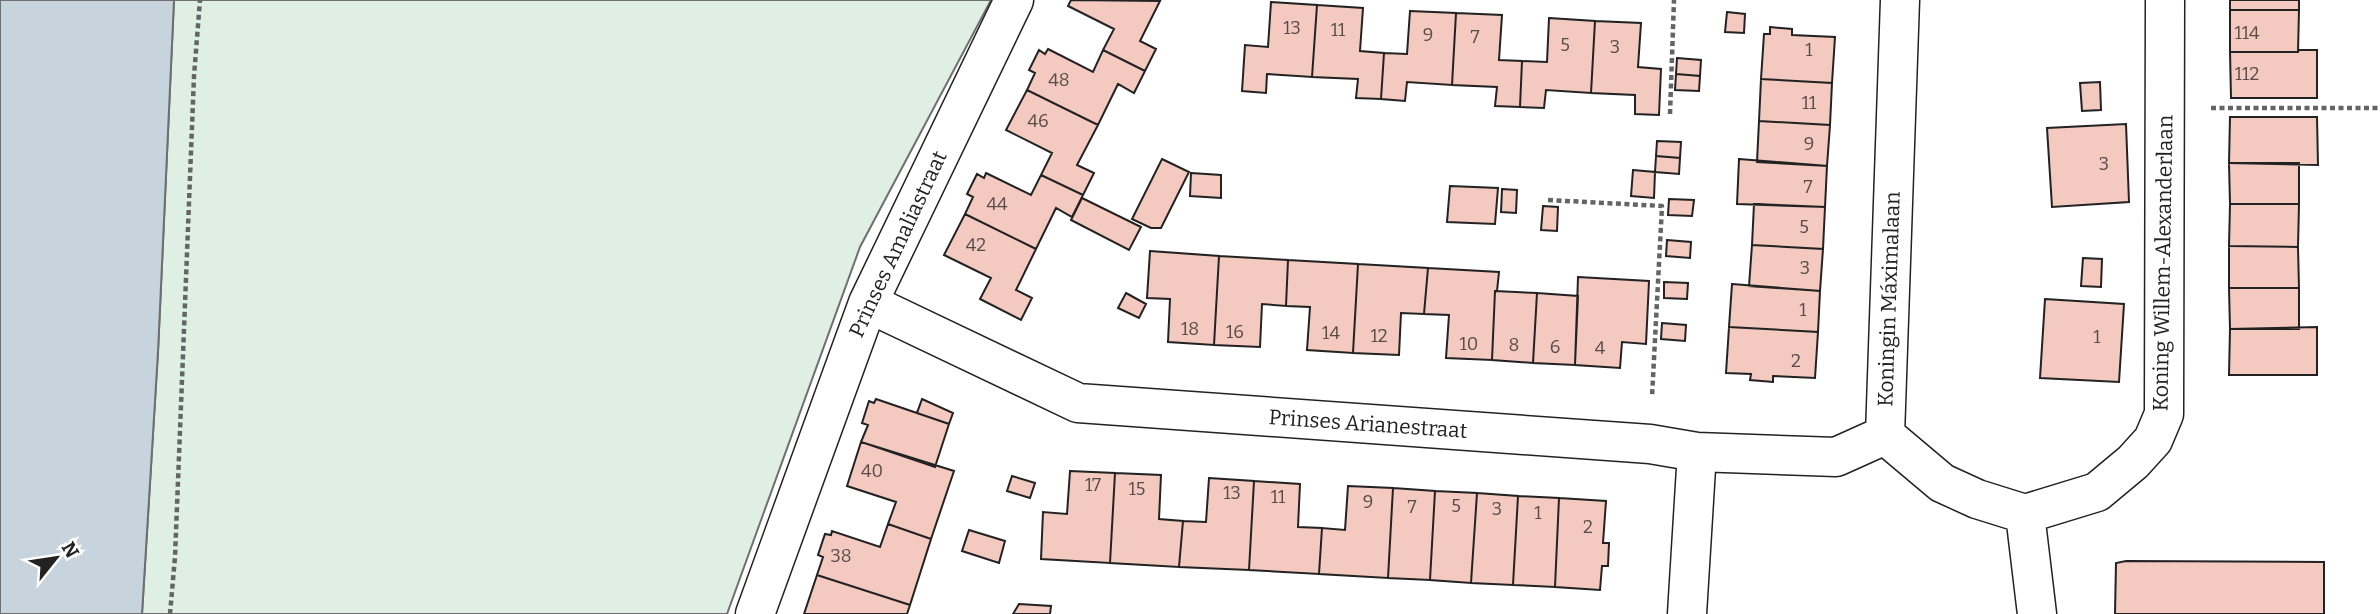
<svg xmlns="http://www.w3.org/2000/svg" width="2380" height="614" font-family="Bitter,serif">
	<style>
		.green { fill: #e0efe3; stroke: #6f6f6f; stroke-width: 2 }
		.water { fill: #c7d3dd; stroke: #6f6f6f; stroke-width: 2 }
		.building { fill: #f3c9c0; stroke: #222; stroke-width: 2 }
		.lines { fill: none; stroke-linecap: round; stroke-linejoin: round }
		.minor-casing { stroke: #222; stroke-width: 41 }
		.path { stroke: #646464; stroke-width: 4.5; stroke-dasharray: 5 3.5; stroke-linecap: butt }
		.minor { stroke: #fff; stroke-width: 38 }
		.labels { text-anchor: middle; stroke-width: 5; stroke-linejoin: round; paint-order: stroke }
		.number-label { font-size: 18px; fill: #564c4a }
		.street-label { font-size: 21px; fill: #222; stroke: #fff }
	</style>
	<rect width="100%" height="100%" fill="#fff"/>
	<path class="green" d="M 174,0 L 991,0 L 860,247 L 727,614 L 142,614 L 158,352 Z"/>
	<path class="water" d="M 0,0 L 174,0 L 158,352 L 142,614 L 0,614 Z"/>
	<path class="building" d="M 1071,0 L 1160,1 L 1140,41 L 1156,49 L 1145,71 L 1103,50 L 1114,29 L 1068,6 Z
		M 2230,0 L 2299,0 L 2299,10 L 2230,10 Z
		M 1271,2 L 1317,5 L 1312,77 L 1267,74 L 1266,93 L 1242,91 L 1245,45 L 1268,47 Z
		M 1317,5 L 1363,8 L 1360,51 L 1384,53 L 1381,99 L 1356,98 L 1358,79 L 1312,77 Z
		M 2230,10 L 2299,10 L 2298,52 L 2230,52 Z
		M 1410,11 L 1456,13 L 1452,85 L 1407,82 L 1405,101 L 1381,99 L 1384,53 L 1407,54 Z
		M 1727,12 L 1745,14 L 1744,33 L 1725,32 Z
		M 1456,13 L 1502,15 L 1499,60 L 1522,61 L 1520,107 L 1495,106 L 1497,87 L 1452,85 Z
		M 1549,18 L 1595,21 L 1591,93 L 1546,90 L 1544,108 L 1520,107 L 1522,61 L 1547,62 Z
		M 1595,21 L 1641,23 L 1638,67 L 1661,69 L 1659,115 L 1635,114 L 1635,95 L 1591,93 Z
		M 1770,27 L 1792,29 L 1792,35 L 1835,37 L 1832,83 L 1761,79 L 1764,34 L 1770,34 Z
		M 1048,49 L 1093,72 L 1103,50 L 1145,71 L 1134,93 L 1118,84 L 1098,125 L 1027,90 L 1035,73 L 1029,70 L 1039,50 L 1045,54 Z
		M 2299,50 L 2317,50 L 2317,98 L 2231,98 L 2230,52 L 2298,52 Z
		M 1677,58 L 1701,60 L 1700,76 L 1676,74 Z
		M 1676,74 L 1700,76 L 1699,91 L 1675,90 Z
		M 1761,79 L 1832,83 L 1830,125 L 1759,121 Z
		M 2100,82 L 2101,110 L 2082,111 L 2080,83 Z
		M 1027,90 L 1098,125 L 1077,165 L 1094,173 L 1083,195 L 1041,175 L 1052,153 L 1006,130 Z
		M 2230,117 L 2317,117 L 2318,165 L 2229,163 Z
		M 1759,121 L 1830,125 L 1827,166 L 1757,162 Z
		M 2126,124 L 2129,202 L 2052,207 L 2047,128 Z
		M 1657,141 L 1681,142 L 1680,158 L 1656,156 Z
		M 1656,156 L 1680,158 L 1679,174 L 1655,172 Z
		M 1162,159 L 1189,172 L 1161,228 L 1151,228 L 1132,219 Z
		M 1739,159 L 1827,166 L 1825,207 L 1737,204 Z
		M 2229,163 L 2299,163 L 2299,204 L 2230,204 Z
		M 1633,170 L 1655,172 L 1654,198 L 1631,196 Z
		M 986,173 L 1031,195 L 1041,175 L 1083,195 L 1072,217 L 1056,208 L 1036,249 L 965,214 L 973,197 L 967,194 L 977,174 L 984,178 Z
		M 1191,173 L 1221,175 L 1221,198 L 1190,196 Z
		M 1450,186 L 1498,188 L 1495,224 L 1447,222 Z
		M 1502,189 L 1517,190 L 1516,213 L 1501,212 Z
		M 1082,198 L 1141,227 L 1129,250 L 1071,220 Z
		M 1669,199 L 1694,200 L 1692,216 L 1668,215 Z
		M 1754,204 L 1825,207 L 1823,249 L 1752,245 Z
		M 2230,204 L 2299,204 L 2298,247 L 2229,246 Z
		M 1543,206 L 1558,207 L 1557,231 L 1541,230 Z
		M 965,214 L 1036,249 L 1016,290 L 1032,298 L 1021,320 L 980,299 L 991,278 L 944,255 Z
		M 1667,240 L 1691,242 L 1690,258 L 1666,256 Z
		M 1752,245 L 1823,249 L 1820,291 L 1749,286 Z
		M 2229,246 L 2298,247 L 2299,288 L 2229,288 Z
		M 1150,251 L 1219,256 L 1214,345 L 1168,342 L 1170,299 L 1147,298 Z
		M 1219,256 L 1288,260 L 1286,306 L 1262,304 L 1260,347 L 1214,345 Z
		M 2083,258 L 2102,259 L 2101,287 L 2081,286 Z
		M 1288,260 L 1358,264 L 1353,353 L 1307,350 L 1310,307 L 1286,306 Z
		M 1358,264 L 1428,268 L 1424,314 L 1401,313 L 1399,355 L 1353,353 Z
		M 1428,268 L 1499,272 L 1497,291 L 1495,291 L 1492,360 L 1446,358 L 1449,315 L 1424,314 Z
		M 1578,277 L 1649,281 L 1646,344 L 1622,342 L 1620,368 L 1575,365 Z
		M 1664,282 L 1688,283 L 1687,299 L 1664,298 Z
		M 1732,284 L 1820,291 L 1818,332 L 1729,327 Z
		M 2229,288 L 2299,288 L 2299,329 L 2230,329 Z
		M 1495,291 L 1537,293 L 1533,363 L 1492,360 Z
		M 1126,293 L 1146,304 L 1139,318 L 1118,308 Z
		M 1537,293 L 1578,296 L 1575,365 L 1533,363 Z
		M 2045,299 L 2124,304 L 2119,382 L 2040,378 Z
		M 1662,323 L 1686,325 L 1685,341 L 1661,339 Z
		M 1729,327 L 1818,332 L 1815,378 L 1773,376 L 1773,382 L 1750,380 L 1751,374 L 1726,373 Z
		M 2317,327 L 2317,375 L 2229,375 L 2230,329 Z
		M 876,399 L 949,424 L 935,467 L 861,442 L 868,425 L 862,423 L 869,401 L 874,403 Z
		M 922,399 L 953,413 L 949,424 L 917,413 Z
		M 861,442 L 954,471 L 931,539 L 888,524 L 896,502 L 847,486 Z
		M 1070,471 L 1115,473 L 1110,563 L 1041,559 L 1043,512 L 1067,514 Z
		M 1115,473 L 1161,475 L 1159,519 L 1183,521 L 1179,567 L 1110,563 Z
		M 1012,476 L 1035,483 L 1030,498 L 1007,491 Z
		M 1209,478 L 1254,481 L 1249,570 L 1179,567 L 1183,521 L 1206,522 Z
		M 1254,481 L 1300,484 L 1298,527 L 1322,528 L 1319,574 L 1249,570 Z
		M 1348,486 L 1393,488 L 1388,578 L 1319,574 L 1322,528 L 1345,530 Z
		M 1393,488 L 1435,491 L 1430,580 L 1388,578 Z
		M 1435,491 L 1477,493 L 1471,583 L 1430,580 Z
		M 1477,493 L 1518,496 L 1513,585 L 1471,583 Z
		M 1518,496 L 1559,498 L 1555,587 L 1513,585 Z
		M 1559,498 L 1606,501 L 1603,543 L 1609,543 L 1608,566 L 1602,566 L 1600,590 L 1555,587 Z
		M 888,524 L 931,539 L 910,605 L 817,575 L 823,557 L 818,555 L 825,534 L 831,535 L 832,531 L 880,547 Z
		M 969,530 L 1005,541 L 999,563 L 962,551 Z
		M 2126,561 L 2324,562 L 2324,614 L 2115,614 L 2116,563 Z
		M 817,575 L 910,605 L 907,614 L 804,614 Z
		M 1019,604 L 1051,606 L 1050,614 L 1013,614 Z"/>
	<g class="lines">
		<g class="minor-casing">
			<path id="minor" d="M 1900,0 L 1885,435 L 1942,483 L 1977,499 L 2025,514
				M 868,303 L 1078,403 L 1650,444 L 1697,452 L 1836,457 L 1885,435
				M 2025,514 L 2097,492 L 2133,462 L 2153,440 L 2164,414 L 2165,0
				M 2025,514 L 2037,614
				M 755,614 L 868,303 L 1014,0
				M 1687,614 L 1697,452"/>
		</g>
		<path class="path" d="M 2211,108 L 2380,108
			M 1670,114 L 1674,0
			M 1548,200 L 1662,206 L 1652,397
			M 170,614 L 175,557 L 194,76 L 200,0"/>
		<use href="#minor" class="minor"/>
	</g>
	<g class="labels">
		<g class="number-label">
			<text x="1292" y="34">13</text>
			<text x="1338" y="36">11</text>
			<text x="2247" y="39">114</text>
			<text x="1428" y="41">9</text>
			<text x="1475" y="43">7</text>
			<text x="1565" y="51">5</text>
			<text x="1615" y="53">3</text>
			<text x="1809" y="56">1</text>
			<text x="2247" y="80">112</text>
			<text x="1059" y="86">48</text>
			<text x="1809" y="109">11</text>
			<text x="1038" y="127">46</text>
			<text x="1809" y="150">9</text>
			<text x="2104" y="170">3</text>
			<text x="1808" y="193">7</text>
			<text x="997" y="210">44</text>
			<text x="1804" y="233">5</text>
			<text x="976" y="251">42</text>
			<text x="1805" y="274">3</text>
			<text x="1803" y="316">1</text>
			<text x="1190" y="335">18</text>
			<text x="1235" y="338">16</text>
			<text x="1331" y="339">14</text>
			<text x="1379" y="342">12</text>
			<text x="2097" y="343">1</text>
			<text x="1469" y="350">10</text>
			<text x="1514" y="351">8</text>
			<text x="1555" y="353">6</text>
			<text x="1600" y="354">4</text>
			<text x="1796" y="367">2</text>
			<text x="872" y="477">40</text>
			<text x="1093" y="491">17</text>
			<text x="1137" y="495">15</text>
			<text x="1232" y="499">13</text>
			<text x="1278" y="503">11</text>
			<text x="1368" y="508">9</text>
			<text x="1456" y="512">5</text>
			<text x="1412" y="513">7</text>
			<text x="1497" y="515">3</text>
			<text x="1538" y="519">1</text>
			<text x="1588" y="533">2</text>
			<text x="841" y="562">38</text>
		</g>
		<g class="street-label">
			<text transform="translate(898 244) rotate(-65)" y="7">Prinses Amaliastraat</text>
			<text transform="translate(2163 263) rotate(-89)" y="7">Koning Willem-Alexanderlaan</text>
			<text transform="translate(1889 299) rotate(-88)" y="7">Koningin Máximalaan</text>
			<text transform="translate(1368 424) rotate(4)" y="7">Prinses Arianestraat</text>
		</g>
	</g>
	<g transform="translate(56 558) rotate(60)" stroke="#ffffff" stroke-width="5" paint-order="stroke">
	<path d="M0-5L12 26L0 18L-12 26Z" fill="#222222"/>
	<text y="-10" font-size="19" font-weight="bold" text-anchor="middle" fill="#222222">N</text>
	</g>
</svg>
